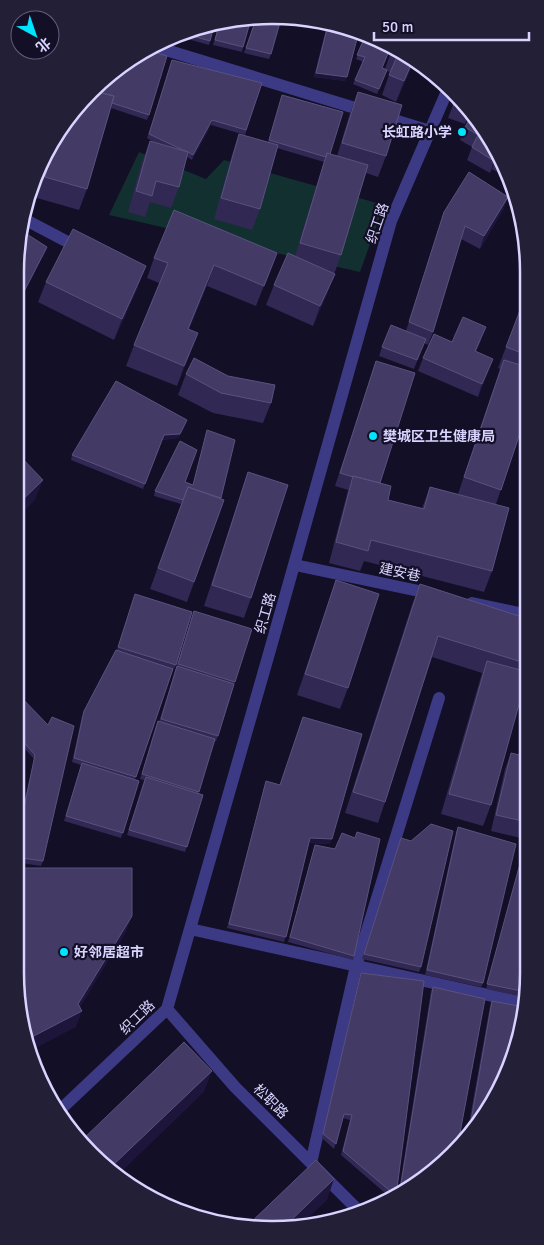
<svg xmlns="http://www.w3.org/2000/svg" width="544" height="1245" font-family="Signika,'Noto Sans SC',sans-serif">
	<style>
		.green { fill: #12302f }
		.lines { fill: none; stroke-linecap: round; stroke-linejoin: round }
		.minor { stroke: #3d3a85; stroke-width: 12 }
		.wall { fill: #312854 }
		.shaded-wall { fill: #1d163a }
		.building { fill: #433a66; stroke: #5a527e }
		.poi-dot { fill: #00e5ff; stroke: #130f26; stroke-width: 2 }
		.labels { text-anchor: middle; stroke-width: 4.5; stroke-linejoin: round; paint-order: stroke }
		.poi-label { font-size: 14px; font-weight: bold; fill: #d9d4ff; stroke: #130f26; text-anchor: start }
		.street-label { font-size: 14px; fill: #d9d4ff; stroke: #130f26 }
		.rim { fill: none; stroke: #d9d4ff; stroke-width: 2.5 }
	</style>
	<rect width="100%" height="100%" fill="#130f26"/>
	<path class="green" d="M 139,152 L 206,179 L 224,160 L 384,205 L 360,272 L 109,215 Z"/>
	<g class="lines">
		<path class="minor" d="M 153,46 L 430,131
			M 24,219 L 81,249
			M 295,565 L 433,594
			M 472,603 L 528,615
			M 190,929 L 524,1003
			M 167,1009 L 235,1087 L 358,1210
			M 60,1110 L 167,1009 L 270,650 L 391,221 L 448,89
			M 311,1163 L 356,966 L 439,698"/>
	</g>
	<path class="wall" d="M 257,16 L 271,54 L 269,59 L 244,53 Z
		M 219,25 L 243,47 L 242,52 L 213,45 Z
		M 327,25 L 355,29 L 345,81 L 314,77 Z
		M 214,26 L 209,45 L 177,36 Z
		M 366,34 L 382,68 L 385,69 L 392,49 L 415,59 L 396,102 L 382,95 L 390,72 L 387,71 L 377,94 L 353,84 L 363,62 L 356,59 Z
		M 147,50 L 149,115 L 147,120 L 111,108 L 87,189 L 79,210 L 37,198 L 52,149 L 79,102 Z
		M 172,60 L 262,83 L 245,135 L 211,125 L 192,160 L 187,157 L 179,187 L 171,208 L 150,202 L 145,217 L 128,212 L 142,162 L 150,141 L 156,143 L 147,138 Z
		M 358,92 L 386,156 L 378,177 L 366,173 L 341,255 L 327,294 L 313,326 L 266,305 L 274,285 L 295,256 L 320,174 L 324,162 L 277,148 L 260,209 L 252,230 L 214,219 L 232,155 L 239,134 L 268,142 L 281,99 L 330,154 L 337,156 L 350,113 Z
		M 453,105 L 471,111 L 465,124 L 448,118 Z
		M 476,115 L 509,173 L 511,180 L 492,169 L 490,173 L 467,160 L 472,147 L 460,140 L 465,127 Z
		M 508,197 L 503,210 L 480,249 L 461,239 L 433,332 L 428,345 L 424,343 L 414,369 L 379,356 L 382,347 L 406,331 L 444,212 Z
		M 277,253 L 256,306 L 207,286 L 189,329 L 190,354 L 177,386 L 126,366 L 134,345 L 159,283 L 147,278 L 154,258 Z
		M 46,282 L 138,287 L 114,340 L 38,302 Z
		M 527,292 L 527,412 L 496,504 L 492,571 L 484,592 L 364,561 L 360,571 L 329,563 L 348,490 L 335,486 L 376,361 L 380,483 L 388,500 L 422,508 L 430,487 L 458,494 L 500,369 L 498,368 Z
		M 481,340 L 476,352 L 493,359 L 478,397 L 418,371 L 423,358 L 452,342 Z
		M 186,374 L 271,403 L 263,423 L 213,413 L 178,395 Z
		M 185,425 L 178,438 L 162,440 L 143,489 L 71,460 L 72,455 Z
		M 207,430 L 221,498 L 224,500 L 187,602 L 150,589 L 181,504 L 154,496 L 155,491 L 185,482 L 193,485 Z
		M 248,472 L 251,598 L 244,618 L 204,606 L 241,493 Z
		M 336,580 L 348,688 L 340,709 L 297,695 Z
		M 420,584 L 528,619 L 528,667 L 491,805 L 483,826 L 441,814 L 482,673 L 432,657 L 385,802 L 378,823 L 345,813 L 412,605 Z
		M 528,587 L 528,596 L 526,595 Z
		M 135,594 L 176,665 L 174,669 L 173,669 L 135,779 L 139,781 L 121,838 L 64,821 L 81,765 L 72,762 L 82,716 L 84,711 L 117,650 Z
		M 194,611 L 235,682 L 218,736 L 216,741 L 215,741 L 198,793 L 203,795 L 185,852 L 127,835 L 144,780 L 140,779 L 156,726 L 159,722 Z
		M 15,691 L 48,725 L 43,861 L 41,866 L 15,862 L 15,826 L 19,827 L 34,759 L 15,738 Z
		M 511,753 L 527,822 L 521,838 L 491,831 L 505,769 Z
		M 266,781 L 330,844 L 309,843 L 284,942 L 227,928 Z
		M 458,827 L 483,983 L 481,987 L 425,975 L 456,832 Z
		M 529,829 L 529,973 L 525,997 L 486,989 Z
		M 401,838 L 421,967 L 419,972 L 362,959 Z
		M 315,845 L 354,956 L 353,960 L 288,942 Z
		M 361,973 L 396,1196 L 396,1197 L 392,1199 L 341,1155 L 350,1120 L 343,1118 L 334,1149 L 322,1138 Z
		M 433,987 L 400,1196 L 398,1197 L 431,991 Z
		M 492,1001 L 515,1056 L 466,1140 L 490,1006 Z"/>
	<path class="shaded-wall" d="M 414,58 L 415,59 L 396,102 L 404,81 Z
		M 316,73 L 347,77 L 345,81 L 314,77 Z
		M 212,120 L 211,125 L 192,160 L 193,155 Z
		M 497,156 L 492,169 L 490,173 L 494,161 Z
		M 508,197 L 503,210 L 480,249 L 484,236 Z
		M 47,247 L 46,251 L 15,311 L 15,309 Z
		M 277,253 L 270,273 L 256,306 L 264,286 Z
		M 214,265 L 207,286 L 181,350 L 188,329 Z
		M 146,266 L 138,287 L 114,340 L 122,319 Z
		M 335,274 L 327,294 L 313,326 L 320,306 Z
		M 198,333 L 190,354 L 177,386 L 184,366 Z
		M 493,359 L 488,372 L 478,397 L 482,384 Z
		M 187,420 L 178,438 L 162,440 L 143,489 L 164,435 Z
		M 43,480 L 35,500 L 15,520 L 15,507 Z
		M 310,838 L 332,839 L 330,844 L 309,843 Z
		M 132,916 L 126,932 L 76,1014 L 82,1011 L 76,1027 L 28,1052 L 26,1040 L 78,1004 Z
		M 212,1071 L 204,1092 L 118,1175 L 110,1168 Z
		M 334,1179 L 327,1200 L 298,1228 L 284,1227 Z"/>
	<path class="building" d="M 257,16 L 281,19 L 271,54 L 246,48 Z
		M 247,18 L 251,19 L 243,47 L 215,40 L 219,25 Z
		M 328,25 L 355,29 L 359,31 L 347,77 L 316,73 Z
		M 214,26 L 210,41 L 186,34 Z
		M 366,34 L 391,46 L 382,68 L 387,70 L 379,89 L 355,80 L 365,57 L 357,55 Z
		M 393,47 L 414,58 L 404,81 L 389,75 L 399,52 L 392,49 Z
		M 147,50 L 167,56 L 149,115 L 112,103 L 114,96 L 94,91 Z
		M 172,60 L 262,83 L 246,130 L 212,120 L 193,155 L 188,152 L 183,150 L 149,134 Z
		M 94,91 L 114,96 L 87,189 L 45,177 L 55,144 L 79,102 Z
		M 358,92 L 402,105 L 386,156 L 342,143 Z
		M 282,95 L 343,112 L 330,154 L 327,153 L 326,157 L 269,140 Z
		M 456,97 L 471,110 L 470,111 L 453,105 Z
		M 473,113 L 476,115 L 500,158 L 497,156 L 494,161 L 472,147 L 478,135 L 465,127 Z
		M 239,134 L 278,145 L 260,209 L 221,198 Z
		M 150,141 L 188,152 L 179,187 L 156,181 L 152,196 L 136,191 Z
		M 327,153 L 368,165 L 341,255 L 300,243 Z
		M 469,172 L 508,197 L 484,236 L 465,226 L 433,332 L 409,322 L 444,212 Z
		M 174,210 L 277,253 L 264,286 L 214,265 L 188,329 L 198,333 L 184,366 L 134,345 L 168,263 L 154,258 Z
		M 73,229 L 146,266 L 122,319 L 46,282 Z
		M 22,231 L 47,247 L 15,309 L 15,272 Z
		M 288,253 L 335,274 L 320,306 L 274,285 Z
		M 527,292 L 527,355 L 506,347 Z
		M 463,317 L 486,327 L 475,351 L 493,359 L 482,384 L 423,358 L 434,334 L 452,342 Z
		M 391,325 L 426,339 L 417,360 L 382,347 Z
		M 194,358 L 228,376 L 275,385 L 271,403 L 221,393 L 186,374 Z
		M 504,360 L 527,367 L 527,412 L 501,490 L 464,477 Z
		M 376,361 L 415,373 L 380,483 L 353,476 L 353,477 L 340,473 Z
		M 116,381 L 187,420 L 180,434 L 164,435 L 145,484 L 72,455 Z
		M 207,430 L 235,440 L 221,498 L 188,487 L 183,500 L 155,491 L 180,441 L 197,450 L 185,482 L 193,485 Z
		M 19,455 L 43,480 L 15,507 L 15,459 Z
		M 248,472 L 288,485 L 251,598 L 212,585 Z
		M 353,476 L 391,486 L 388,500 L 424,509 L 430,487 L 509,508 L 492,571 L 371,540 L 368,551 L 336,542 Z
		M 188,487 L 224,500 L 194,582 L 158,568 Z
		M 336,580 L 379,594 L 348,688 L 305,674 Z
		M 420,584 L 528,619 L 528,664 L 438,636 L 385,802 L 353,792 Z
		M 135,594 L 192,612 L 176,665 L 118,647 Z
		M 194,611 L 252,629 L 235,682 L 178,664 Z
		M 116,650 L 173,669 L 136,777 L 74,758 L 84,711 Z
		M 487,661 L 528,672 L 491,805 L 449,794 Z
		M 177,666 L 234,684 L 218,736 L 161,719 Z
		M 15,691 L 48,725 L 52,717 L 74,726 L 43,861 L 15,857 L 15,826 L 20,827 L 35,755 L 15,732 Z
		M 303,717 L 362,734 L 332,839 L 310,838 L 286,937 L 229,924 L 266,781 L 280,785 Z
		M 158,721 L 215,739 L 199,792 L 142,774 Z
		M 511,753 L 528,757 L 529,814 L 527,822 L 496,815 Z
		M 82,763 L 139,781 L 123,833 L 66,816 Z
		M 146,777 L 203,795 L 187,847 L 129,830 Z
		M 431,824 L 453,831 L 421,967 L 364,954 L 401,838 L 411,841 Z
		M 458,827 L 516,844 L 483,983 L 427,970 Z
		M 529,831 L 529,973 L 526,992 L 487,984 Z
		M 357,832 L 380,839 L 354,956 L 290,937 L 315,845 L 335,849 L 342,833 L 355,838 Z
		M 15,868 L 132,868 L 132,916 L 78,1004 L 82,1011 L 26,1040 L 15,973 Z
		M 361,973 L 424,981 L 396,1196 L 343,1151 L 352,1115 L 344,1114 L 336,1144 L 323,1134 Z
		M 433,987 L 485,999 L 457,1149 L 399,1196 Z
		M 492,1001 L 523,1007 L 515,1056 L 468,1138 Z
		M 184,1042 L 212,1071 L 110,1168 L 79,1143 Z
		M 316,1160 L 334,1179 L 284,1227 L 247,1226 Z"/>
	<g class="poi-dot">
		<circle cx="462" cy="132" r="5"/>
		<circle cx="373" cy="436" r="5"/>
		<circle cx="64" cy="952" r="5"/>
	</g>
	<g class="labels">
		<g class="poi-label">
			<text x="452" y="137" text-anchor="end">长虹路小学</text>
			<text x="383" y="441">樊城区卫生健康局</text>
			<text x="74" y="957">好邻居超市</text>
		</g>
		<g class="street-label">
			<text transform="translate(377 223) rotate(-71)" y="5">织工路</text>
			<text transform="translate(400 572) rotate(12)" y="5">建安巷</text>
			<text transform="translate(265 613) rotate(-74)" y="5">织工路</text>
			<text transform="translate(137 1017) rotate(-44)" y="5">织工路</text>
			<text transform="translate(271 1101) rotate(45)" y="5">松职路</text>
		</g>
	</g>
	<path d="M0 0H544V1245H0ZM272 24H272A248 248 0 0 1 520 272V973A248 248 0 0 1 272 1221H272A248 248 0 0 1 24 973V272A248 248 0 0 1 272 24Z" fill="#231f37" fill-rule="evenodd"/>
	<path class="rim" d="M272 24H272A248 248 0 0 1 520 272V973A248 248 0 0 1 272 1221H272A248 248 0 0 1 24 973V272A248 248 0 0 1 272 24Z"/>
	<g transform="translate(35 35) rotate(140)"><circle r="24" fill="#130f26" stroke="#625e7d"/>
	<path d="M0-4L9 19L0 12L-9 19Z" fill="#00e5ff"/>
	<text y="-8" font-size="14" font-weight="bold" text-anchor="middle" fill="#d9d4ff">北</text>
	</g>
	<path d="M374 32v8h155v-8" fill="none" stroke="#d9d4ff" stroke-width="2.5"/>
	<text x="382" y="32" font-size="15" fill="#d9d4ff" stroke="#130f26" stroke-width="4" paint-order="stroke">50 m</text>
</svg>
